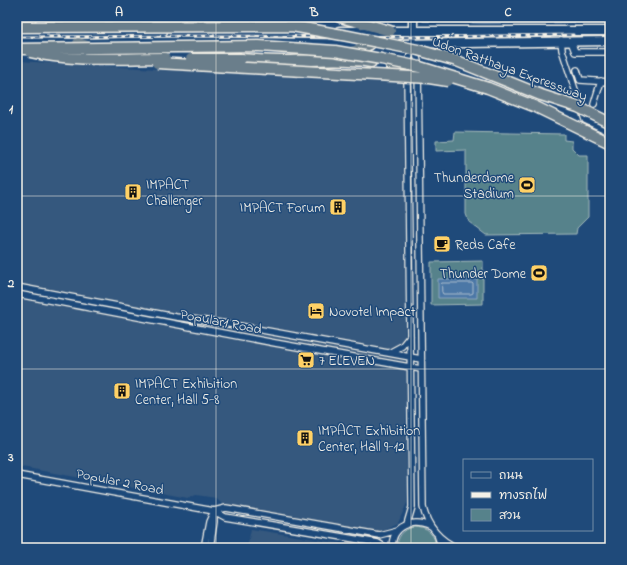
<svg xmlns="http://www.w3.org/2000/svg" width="627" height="565" font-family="'Indie Flower','Playpen Sans Thai',sans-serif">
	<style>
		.built { fill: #35587e }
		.green { fill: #56828b; stroke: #a5baba }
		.water { fill: #4b77a6; stroke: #8fa8c0 }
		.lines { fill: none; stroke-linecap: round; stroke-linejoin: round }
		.shore { stroke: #b0c0ce; stroke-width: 1 }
		.stream { stroke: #8fa8c0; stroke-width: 1.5 }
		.street-casing { stroke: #f4f1e8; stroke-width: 8 }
		.secondary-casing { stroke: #f4f1e8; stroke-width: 11 }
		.highway-casing { stroke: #f4f1e8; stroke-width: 13 }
		.street { stroke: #1f4a7a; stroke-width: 5.5 }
		.secondary { stroke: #1f4a7a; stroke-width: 8 }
		.highway { stroke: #6b7e8b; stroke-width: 10 }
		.rail-casing { stroke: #f4f1e8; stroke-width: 3 }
		.rail { stroke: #1f4a7a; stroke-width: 1.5; stroke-dasharray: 4.5; stroke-linecap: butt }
		.highway-bridge-casing { stroke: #f4f1e8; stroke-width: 13; stroke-linecap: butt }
		.highway-bridge { stroke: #6b7e8b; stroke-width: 10 }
		.grid { fill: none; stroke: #f4f1e8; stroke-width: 1; stroke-opacity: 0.55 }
		.labels { text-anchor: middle; stroke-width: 3; stroke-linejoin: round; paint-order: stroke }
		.street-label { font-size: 14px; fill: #f4f1e8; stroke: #1f4a7a }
		.poi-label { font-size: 14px; fill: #f4f1e8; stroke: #1f4a7a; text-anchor: start }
		.neatline { fill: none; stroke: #f4f1e8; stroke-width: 1.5 }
		.grid-label { font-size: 13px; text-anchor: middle; font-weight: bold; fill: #f4f1e8 }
	</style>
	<rect width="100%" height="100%" fill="#1f4a7a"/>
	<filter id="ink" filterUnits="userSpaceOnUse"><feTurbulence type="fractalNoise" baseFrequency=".025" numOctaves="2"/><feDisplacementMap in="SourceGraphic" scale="8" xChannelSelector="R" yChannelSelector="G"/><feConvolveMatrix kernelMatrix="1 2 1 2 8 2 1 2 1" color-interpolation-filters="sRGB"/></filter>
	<g filter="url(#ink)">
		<path class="built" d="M 17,61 L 403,83 L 407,503 L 398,523 L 378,532 L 222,504 L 216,498 L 196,495 L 188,498 L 22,467 L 17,464 Z
			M 251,529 L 307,538 L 340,543 L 339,548 L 247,548 Z"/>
		<path class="green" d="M 455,132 L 564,134 L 564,140 L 572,141 L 572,148 L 579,155 L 588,155 L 588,217 L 577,228 L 576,234 L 486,235 L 469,222 L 466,214 L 466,150 L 436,151 L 436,141 L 454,140 Z
			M 483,261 L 483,304 L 431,305 L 431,262 Z
			M 414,527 C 427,527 436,535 436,548 L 397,548 C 397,537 403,529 414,527 Z"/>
		<path class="water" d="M 438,279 L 477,279 L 477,298 L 438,298 Z"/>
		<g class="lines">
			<path class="shore" d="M 442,283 L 472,283 L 473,284 L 473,293 L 471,294 L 443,294 L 442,292 Z"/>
			<path class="stream" d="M 423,17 L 423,21 L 484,23 L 610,22"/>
			<g class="street-casing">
				<path id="street" d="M 413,31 L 413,43 L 418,61 L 423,507 C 427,526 440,541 458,548
					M 561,40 L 562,50 L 585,120 L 610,132
					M 571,41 L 575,52 L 610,52
					M 407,67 L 412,48
					M 577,70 L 580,80 L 610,82
					M 407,75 L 412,507 L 407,524
					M 594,104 L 601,81
					M 17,287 L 176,317 L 229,324 L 421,359
					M 17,294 L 275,343 L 421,369
					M 389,353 L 402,346 L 410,336
					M 17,475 L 214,511 L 225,517 L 378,543 L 386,548
					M 214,511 L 226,508 L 379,535 L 398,530
					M 437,534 L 440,543 L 440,548
					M 204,548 L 209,522 L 214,511
					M 210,548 L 214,522 L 214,513
					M 392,548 C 392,525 413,518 431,527"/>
			</g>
			<g class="secondary-casing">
				<path id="secondary" d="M 413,17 L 413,31
					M 339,31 L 610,31
					M 17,34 L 163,31
					M 17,42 L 78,43 L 179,41 L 369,44
					M 401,44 L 610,41"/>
			</g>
			<g class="highway-casing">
				<path id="highway" d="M 50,17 L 58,19 L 180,17
					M 205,17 L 257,23
					M 340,17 L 390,31
					M 17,20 L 31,17
					M 78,43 L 124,58
					M 344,53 L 355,51 L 370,44
					M 241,59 C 257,60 272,61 288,61 C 316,60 343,58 371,62
					M 391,65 L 407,70
					M 488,88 L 536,107 L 610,143"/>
			</g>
			<use href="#street" class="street"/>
			<use href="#secondary" class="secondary"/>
			<use href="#highway" class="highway"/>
			<g class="rail-casing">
				<path id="rail" d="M 17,37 L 219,36 L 430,37 L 573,35"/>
			</g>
			<use href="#rail" class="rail"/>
			<g class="highway-bridge-casing">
				<path id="highway-bridge" d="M 17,27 L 292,26 L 348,36 L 418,50 L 457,61 L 541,95 L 578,107 L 610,123
					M 17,49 L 259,46 L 335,51 L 381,59 L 420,67 L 488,88
					M 30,52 C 72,62 122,58 165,58
					M 191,59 L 241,59
					M 157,63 L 429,78 L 448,81"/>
			</g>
			<use href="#highway-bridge" class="highway-bridge"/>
		</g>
	</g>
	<path class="grid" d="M 216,17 L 216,548M 411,17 L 411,548M 17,196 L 610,196M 17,369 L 610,369"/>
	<defs>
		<g id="stadium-square" transform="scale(0.9)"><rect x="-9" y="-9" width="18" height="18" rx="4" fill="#ffd166" stroke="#1f4a7a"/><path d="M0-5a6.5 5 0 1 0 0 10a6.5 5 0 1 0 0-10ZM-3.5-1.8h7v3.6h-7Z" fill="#111"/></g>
		<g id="building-square" transform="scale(0.9)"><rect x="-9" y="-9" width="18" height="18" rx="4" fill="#ffd166" stroke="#1f4a7a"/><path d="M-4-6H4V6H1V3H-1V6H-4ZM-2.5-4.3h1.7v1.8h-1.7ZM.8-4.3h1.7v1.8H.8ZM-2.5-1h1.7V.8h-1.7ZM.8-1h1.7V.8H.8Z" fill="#111"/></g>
		<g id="cafe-square" transform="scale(0.9)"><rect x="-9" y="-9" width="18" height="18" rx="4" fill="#ffd166" stroke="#1f4a7a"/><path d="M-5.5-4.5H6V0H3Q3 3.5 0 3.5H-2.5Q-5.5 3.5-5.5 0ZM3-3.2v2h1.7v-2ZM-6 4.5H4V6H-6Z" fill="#111"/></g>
		<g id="hotel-square" transform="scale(0.9)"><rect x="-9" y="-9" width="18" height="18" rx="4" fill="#ffd166" stroke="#1f4a7a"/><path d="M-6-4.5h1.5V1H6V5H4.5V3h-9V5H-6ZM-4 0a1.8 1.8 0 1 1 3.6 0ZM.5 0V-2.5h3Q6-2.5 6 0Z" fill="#111"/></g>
		<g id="supermarket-square" transform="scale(0.9)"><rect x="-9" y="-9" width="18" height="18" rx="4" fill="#ffd166" stroke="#1f4a7a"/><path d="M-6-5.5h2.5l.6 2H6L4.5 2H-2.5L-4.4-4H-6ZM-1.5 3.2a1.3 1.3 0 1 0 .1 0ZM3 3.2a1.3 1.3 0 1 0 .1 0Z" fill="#111"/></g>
	</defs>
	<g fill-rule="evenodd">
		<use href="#stadium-square" x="527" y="185"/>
		<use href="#building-square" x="133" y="192"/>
		<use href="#building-square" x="338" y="207"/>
		<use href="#cafe-square" x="442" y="244"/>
		<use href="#stadium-square" x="539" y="273"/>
		<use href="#hotel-square" x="316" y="311"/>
		<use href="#supermarket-square" x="306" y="360"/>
		<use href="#building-square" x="122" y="391"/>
		<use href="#building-square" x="305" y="438"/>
	</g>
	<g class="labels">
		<g class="street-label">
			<text transform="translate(510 68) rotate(20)" y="5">Udon Ratthaya Expressway</text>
			<text transform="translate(221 321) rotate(11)" y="5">Popular1 Road</text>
			<text transform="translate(120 481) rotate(11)" y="5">Popular 2 Road</text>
		</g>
		<g class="poi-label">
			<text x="514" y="182" text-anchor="end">Thunderdome<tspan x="514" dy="16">Stadium</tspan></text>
			<text x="146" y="189">IMPACT<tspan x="146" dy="16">Challenger</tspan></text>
			<text x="325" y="212" text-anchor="end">IMPACT Forum</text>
			<text x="455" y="249">Reds Cafe</text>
			<text x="526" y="278" text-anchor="end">Thunder Dome</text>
			<text x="329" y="316">Novotel Impact</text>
			<text x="319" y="365">7 ELEVEN</text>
			<text x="135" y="388">IMPACT Exhibition<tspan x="135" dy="16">Center, Hall 5-8</tspan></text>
			<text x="318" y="435">IMPACT Exhibition<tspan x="318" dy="16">Center, Hall 9-12</tspan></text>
		</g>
	</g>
	<rect width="627" height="565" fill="none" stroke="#1f4a7a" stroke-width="44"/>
	<rect x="463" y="459" width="130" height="72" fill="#1f4a7a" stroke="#748da6"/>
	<rect x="471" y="472" width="20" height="6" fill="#1f4a7a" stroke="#748da6"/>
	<text x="499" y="479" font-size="12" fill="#f4f1e8">ถนน</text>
	<rect x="471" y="492" width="20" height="6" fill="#f4f1e8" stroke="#748da6"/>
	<text x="499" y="499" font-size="12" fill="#f4f1e8">ทางรถไฟ</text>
	<rect x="471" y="509" width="20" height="12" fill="#56828b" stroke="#748da6"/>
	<text x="499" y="519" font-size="12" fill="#f4f1e8">สวน</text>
	<rect x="22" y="22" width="583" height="521" class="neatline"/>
	<g class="grid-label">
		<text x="119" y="16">A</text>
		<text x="314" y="16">B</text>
		<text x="508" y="16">C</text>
		<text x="11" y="113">1</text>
		<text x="11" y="287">2</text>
		<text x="11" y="461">3</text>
	</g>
</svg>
